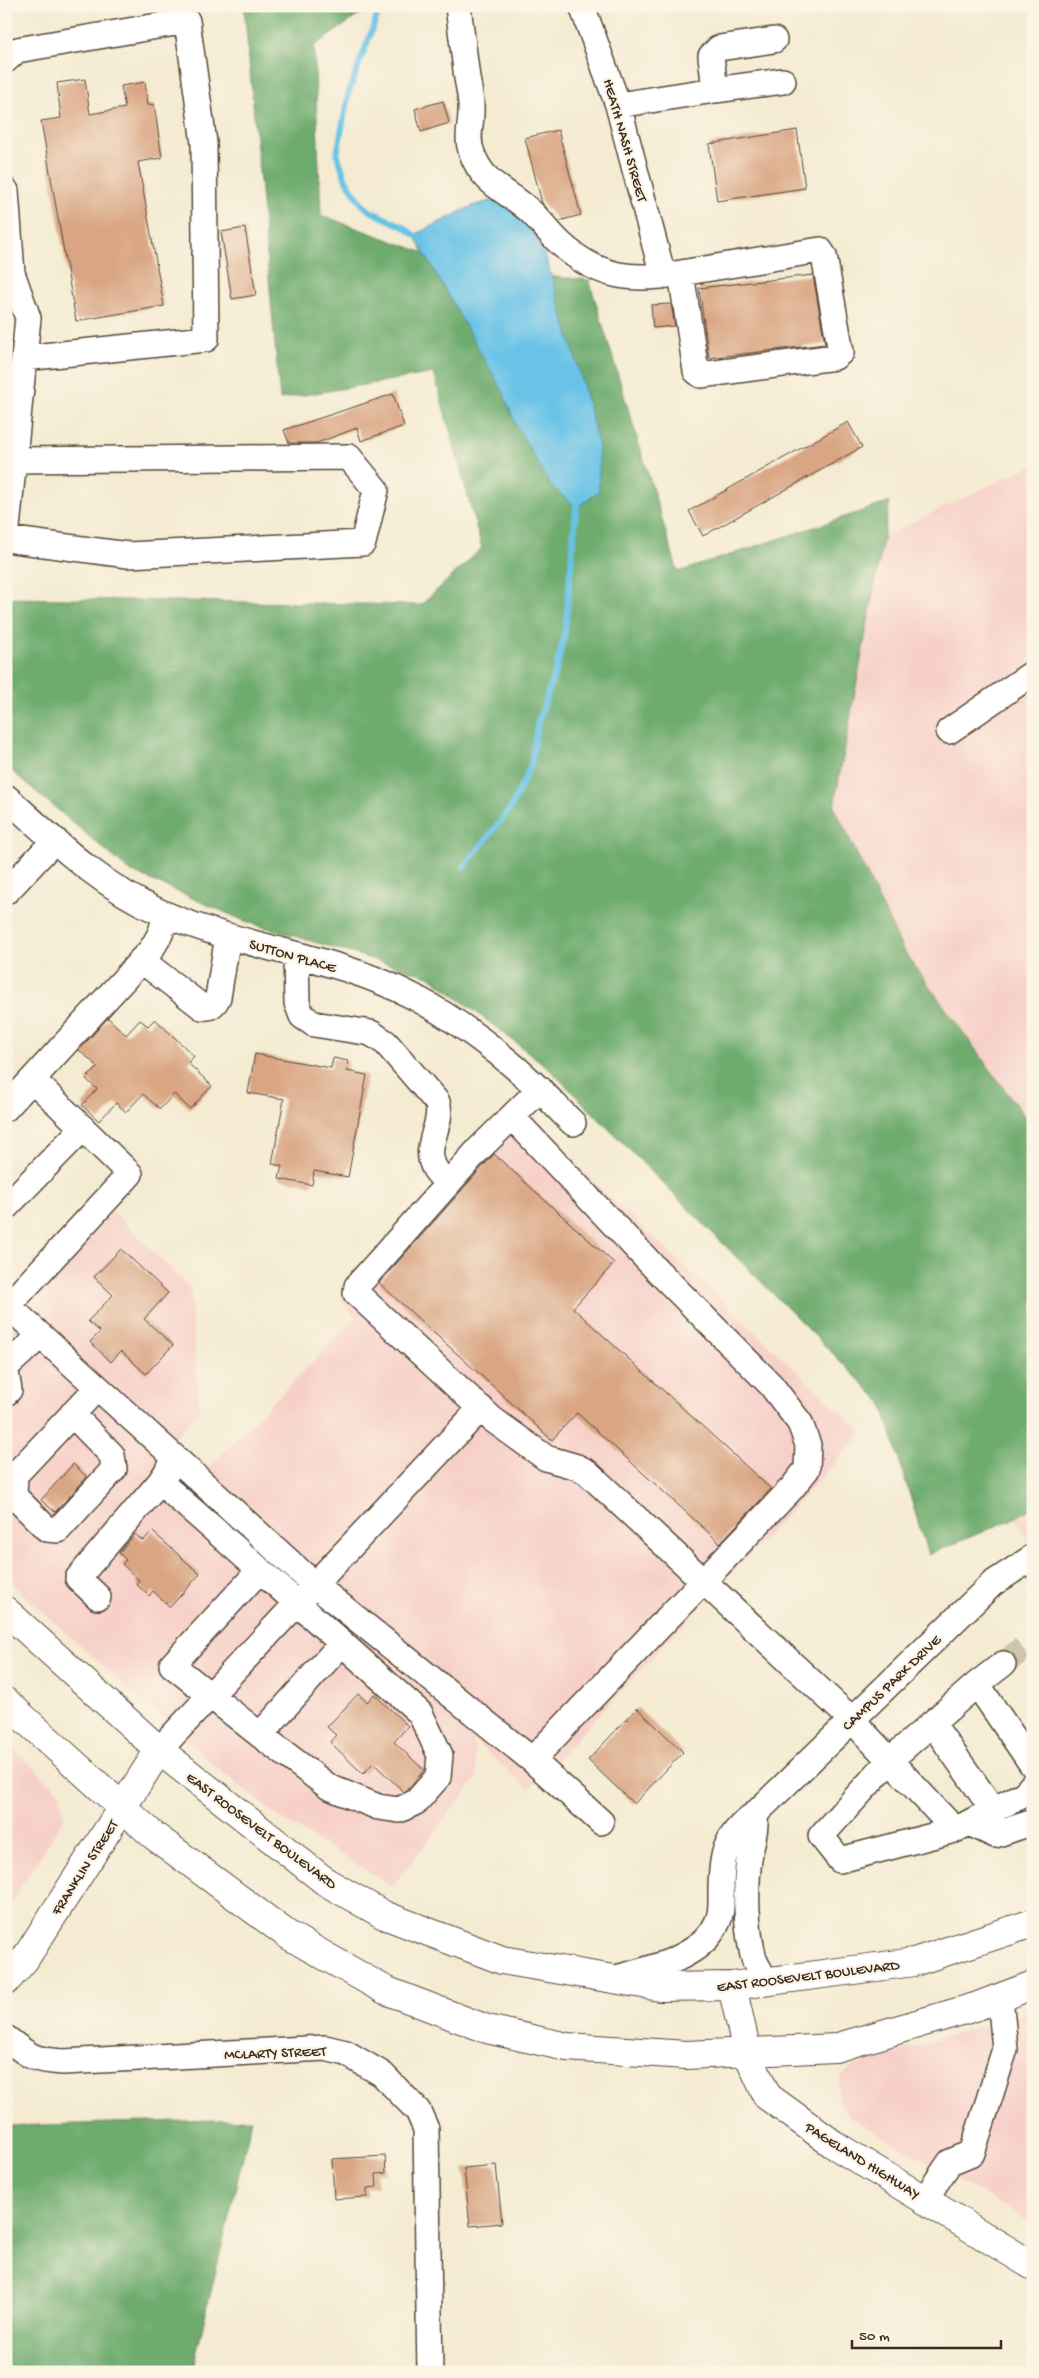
<svg xmlns="http://www.w3.org/2000/svg" width="1039" height="2378" font-family="'Gochi Hand',sans-serif">
	<style>
		.built { fill: #f7d1c9 }
		.forest { fill: #6eac6e; stroke: #546b46 }
		.water { fill: #69c3e7; stroke: #527682 }
		.lines { fill: none; stroke-linecap: round; stroke-linejoin: round }
		.stream { stroke: #69c3e7; stroke-width: 6 }
		.building { fill: #d9a583 }
		.minor-tunnel { stroke: #cfc4ae; stroke-width: 25; stroke-dasharray: 25 12; stroke-linecap: butt }
		.minor-casing { stroke: #574739; stroke-width: 28 }
		.major-casing { stroke: #574739; stroke-width: 30 }
		.highway-casing { stroke: #574739; stroke-width: 30 }
		.minor { stroke: #fff; stroke-width: 25 }
		.major { stroke: #fff; stroke-width: 28 }
		.highway { stroke: #fff; stroke-width: 28 }
		.labels { text-anchor: middle; stroke-width: 4.5; stroke-linejoin: round; paint-order: stroke }
		.street-label { font-size: 15px; fill: #3b2a1e; stroke: #fcf5e5 }
	</style>
	<rect width="100%" height="100%" fill="#fcf5e5"/>
	<filter id="ink" filterUnits="userSpaceOnUse"><feTurbulence type="fractalNoise" baseFrequency=".02" numOctaves="2"/><feDisplacementMap in="SourceGraphic" scale="10" xChannelSelector="R" yChannelSelector="G"/><feConvolveMatrix kernelMatrix="1 2 1 2 8 2 1 2 1" color-interpolation-filters="sRGB"/></filter>
	<filter id="wash" filterUnits="userSpaceOnUse"><feTurbulence type="fractalNoise" baseFrequency=".0096" numOctaves="4" result="noise"/><feDisplacementMap in="SourceGraphic" scale="20" xChannelSelector="R" yChannelSelector="G"/><feGaussianBlur stdDeviation="1.12" result="paint"/><feColorMatrix in="noise" values="0 0 0 0 0 0 0 0 0 0 0 0 0 0 0 0 0 1.4 0 .05"/><feComposite in="paint" operator="in"/></filter>
	<g filter="url(#wash)">
		<rect width="100%" height="100%" fill="#f4ebd2"/>
		<path class="built" d="M 1033,465 L 1033,1128 L 903,950 L 834,806 L 884,536 Z
			M 507,1107 L 551,1142 L 863,1433 L 529,1789 L 474,1741 L 477,1778 L 393,1886 L 280,1818 L 216,1767 L 6,1579 L 6,1319 L 12,1324 L 112,1211 L 190,1288 L 199,1410 L 157,1457 L 190,1486 L 356,1318 L 342,1300 L 342,1286 Z
			M 1033,1507 L 1033,1548 L 1015,1518 Z
			M 6,1742 L 59,1791 L 64,1818 L 6,1911 Z
			M 1033,2010 L 1033,2223 L 848,2116 L 838,2100 L 838,2086 L 841,2077 L 851,2067 Z"/>
		<path class="forest" d="M 244,6 L 372,6 L 314,46 L 321,215 L 468,269 L 589,280 L 678,572 L 890,502 L 834,806 L 903,950 L 1033,1128 L 1033,1507 L 1015,1518 L 928,1555 L 882,1403 L 545,1065 L 429,976 L 247,922 L 130,871 L 6,766 L 6,598 L 421,605 L 482,548 L 434,373 L 280,399 Z
			M 252,2119 L 192,2372 L 6,2372 L 6,2126 Z"/>
		<path class="water" d="M 505,197 L 528,218 L 546,258 L 583,384 L 599,447 L 599,491 L 577,508 L 550,485 L 515,423 L 503,392 L 414,235 L 472,206 Z"/>
		<g class="lines">
			<path class="stream" d="M 381,6 L 349,91 L 337,154 L 346,180 L 362,204 L 370,211 L 404,227 L 414,235 L 422,238
				M 464,867 L 511,808 L 531,765 L 537,726 L 556,669 L 565,632 L 577,499"/>
		</g>
		<g id="blocks">
			<path class="building" d="M 85,79 L 90,114 L 125,108 L 121,86 L 145,82 L 148,105 L 154,104 L 162,158 L 138,162 L 164,306 L 76,321 L 41,121 L 61,118 L 57,83 Z
				M 443,101 L 449,123 L 421,132 L 415,109 Z
				M 558,130 L 581,215 L 559,221 L 542,203 L 525,138 Z
				M 797,130 L 805,188 L 717,201 L 709,144 Z
				M 245,228 L 256,295 L 232,299 L 221,232 Z
				M 813,275 L 825,344 L 709,358 L 699,288 Z
				M 671,304 L 675,326 L 653,328 L 651,305 Z
				M 393,394 L 404,426 L 361,441 L 357,428 L 317,443 L 289,443 L 284,430 Z
				M 848,422 L 862,447 L 703,536 L 689,511 Z
				M 108,1018 L 126,1035 L 140,1020 L 148,1026 L 155,1019 L 194,1056 L 188,1063 L 212,1086 L 190,1109 L 174,1094 L 160,1109 L 143,1094 L 126,1112 L 116,1103 L 99,1121 L 82,1105 L 97,1089 L 86,1079 L 98,1067 L 79,1050 Z
				M 255,1054 L 331,1068 L 333,1058 L 348,1061 L 347,1071 L 367,1075 L 348,1177 L 314,1171 L 312,1185 L 279,1179 L 282,1166 L 272,1164 L 284,1099 L 248,1093 Z
				M 494,1154 L 614,1263 L 573,1308 L 771,1489 L 720,1543 L 577,1413 L 552,1440 L 379,1283 Z
				M 121,1249 L 168,1293 L 144,1319 L 173,1345 L 146,1374 L 121,1351 L 111,1362 L 90,1342 L 100,1332 L 88,1321 L 113,1295 L 94,1277 Z
				M 73,1464 L 87,1477 L 55,1512 L 41,1500 Z
				M 152,1531 L 200,1574 L 170,1607 L 153,1591 L 149,1596 L 136,1584 L 139,1580 L 122,1564 L 126,1560 L 119,1553 L 135,1534 L 143,1541 Z
				M 358,1694 L 367,1702 L 374,1694 L 408,1726 L 394,1742 L 424,1770 L 407,1790 L 404,1792 L 373,1763 L 363,1774 L 330,1742 L 336,1735 L 327,1727 Z
				M 637,1708 L 683,1752 L 634,1804 L 588,1760 Z
				M 385,2156 L 386,2173 L 376,2174 L 377,2187 L 367,2188 L 367,2197 L 334,2199 L 332,2159 Z
				M 496,2165 L 502,2223 L 470,2226 L 464,2168 Z"/>
		</g>
	</g>
	<g filter="url(#ink)">
		<use href="#blocks" fill-opacity="0" stroke="#574739" stroke-width="1"/>
		<g class="lines">
			<path class="minor-tunnel" d="M 1003,1664 L 1033,1641"/>
			<g class="minor-casing">
				<path id="minor" d="M 458,6 C 461,30 464,54 467,78 C 469,89 472,101 471,112 C 471,126 466,139 472,153 C 483,185 507,190 530,211 C 541,221 550,234 561,244 C 598,278 633,282 681,273 L 820,250 L 824,256 L 841,352 L 835,357 L 701,375 L 696,371 L 681,273
					M 582,6 L 618,105 L 663,276
					M 6,60 L 17,50 L 187,21 L 204,143 L 206,339 L 24,358
					M 715,90 L 783,81
					M 618,105 L 715,90 L 711,56 L 719,48 L 774,40
					M 6,191 L 12,273
					M 6,273 L 12,273 L 28,318 L 6,538
					M 6,539 L 128,555 L 363,543 L 376,490 L 349,457 L 14,460
					M 949,731 L 1033,673
					M 6,797 C 54,840 100,886 160,912 C 241,948 335,955 414,997 C 459,1021 501,1053 538,1088 C 550,1099 561,1112 573,1123
					M 6,888 L 8,890 L 55,840
					M 296,956 L 297,1003 L 302,1016 L 314,1024 L 371,1033 L 386,1043 L 437,1102 C 445,1124 421,1146 435,1169 C 439,1175 444,1179 448,1184
					M 141,960 L 202,1007 C 210,1008 215,1004 218,997 L 228,936
					M 540,1089 L 478,1150 L 357,1286 L 356,1293 L 492,1419 L 546,1458 L 577,1467 L 587,1472 L 852,1720 L 955,1830 L 840,1860 L 821,1836 L 890,1760 L 977,1684 L 1003,1664
					M 6,1108 L 150,951 C 158,939 165,928 164,914
					M 513,1118 L 654,1267 L 771,1385 L 800,1423 L 808,1445 L 807,1469 L 792,1488 L 532,1760
					M 6,1207 L 83,1128
					M 6,1304 L 315,1585 L 532,1760 L 601,1822
					M 8,1306 L 130,1174 L 33,1080
					M 6,1367 L 40,1336
					M 6,1372 L 9,1390 L 6,1393
					M 72,1414 L 112,1455 L 114,1469 L 58,1530 L 47,1529 L 14,1496 L 15,1475 L 97,1388
					M 175,1460 L 160,1482 L 260,1570 L 172,1665 L 260,1735 L 342,1643
					M 260,1570 L 420,1713 L 440,1755 L 438,1777 L 416,1802 L 399,1810 L 378,1807 L 329,1787 L 260,1735
					M 98,1597 L 78,1578 L 160,1482
					M 977,1684 L 1033,1766
					M 932,1723 L 994,1811
					M 159,1750 L 481,1408
					M 755,1814 C 757,1830 751,1843 749,1859 C 745,1889 746,1926 753,1955 C 755,1965 762,1974 767,1982
					M 969,1823 L 995,1835 L 1033,1822
					M 955,1830 L 1024,1794 L 1033,1784
					M 612,1979 C 646,1970 701,1959 717,1923 C 722,1914 721,1903 721,1893 C 721,1856 724,1836 755,1814 L 992,1584 L 1033,1557
					M 6,2038 C 30,2057 33,2060 63,2062 L 325,2048 L 346,2053 L 382,2074 L 418,2111 L 426,2129 L 430,2372
					M 925,2199 L 950,2162 L 972,2153 L 1005,2049 L 1000,1997"/>
			</g>
			<g class="major-casing">
				<path id="major" d="M 6,1981 L 25,1959 L 159,1750"/>
			</g>
			<g class="highway-casing">
				<path id="highway" d="M 6,1611 L 159,1750 L 326,1882 L 384,1915 L 502,1960 L 660,1987 L 732,1986 L 914,1962 L 1033,1923
					M 6,1702 L 153,1835 L 288,1935 L 385,1990 L 487,2029 L 567,2047 L 686,2055 L 835,2048 L 975,2007 L 1033,1985
					M 732,1986 L 747,2052 L 767,2096 L 833,2144 L 1033,2266"/>
			</g>
			<use href="#minor" class="minor"/>
			<use href="#major" class="major"/>
			<use href="#highway" class="highway"/>
		</g>
	</g>
	<g class="labels">
		<g class="street-label">
			<text transform="translate(626 140) rotate(74)" y="5">HEATH NASH STREET</text>
			<text transform="translate(293 955) rotate(16)" y="5">SUTTON PLACE</text>
			<text transform="translate(891 1682) rotate(-44)" y="5">CAMPUS PARK DRIVE</text>
			<text transform="translate(262 1830) rotate(37)" y="5">EAST ROOSEVELT BOULEVARD</text>
			<text transform="translate(84 1867) rotate(-57)" y="5">FRANKLIN STREET</text>
			<text transform="translate(808 1975) rotate(-7)" y="5">EAST ROOSEVELT BOULEVARD</text>
			<text transform="translate(275 2052) rotate(-2)" y="5">MCLARTY STREET</text>
			<text transform="translate(863 2160) rotate(32)" y="5">PAGELAND HIGHWAY</text>
		</g>
	</g>
	<rect width="1039" height="2378" fill="none" stroke="#fcf5e5" stroke-width="25"/>
	<path d="M852 2340v8h149v-8" fill="none" stroke="#3b2a1e" stroke-width="2.5"/>
	<text x="859" y="2340" font-size="15" fill="#3b2a1e" stroke="#fcf5e5" stroke-width="4" paint-order="stroke">50 m</text>
</svg>
